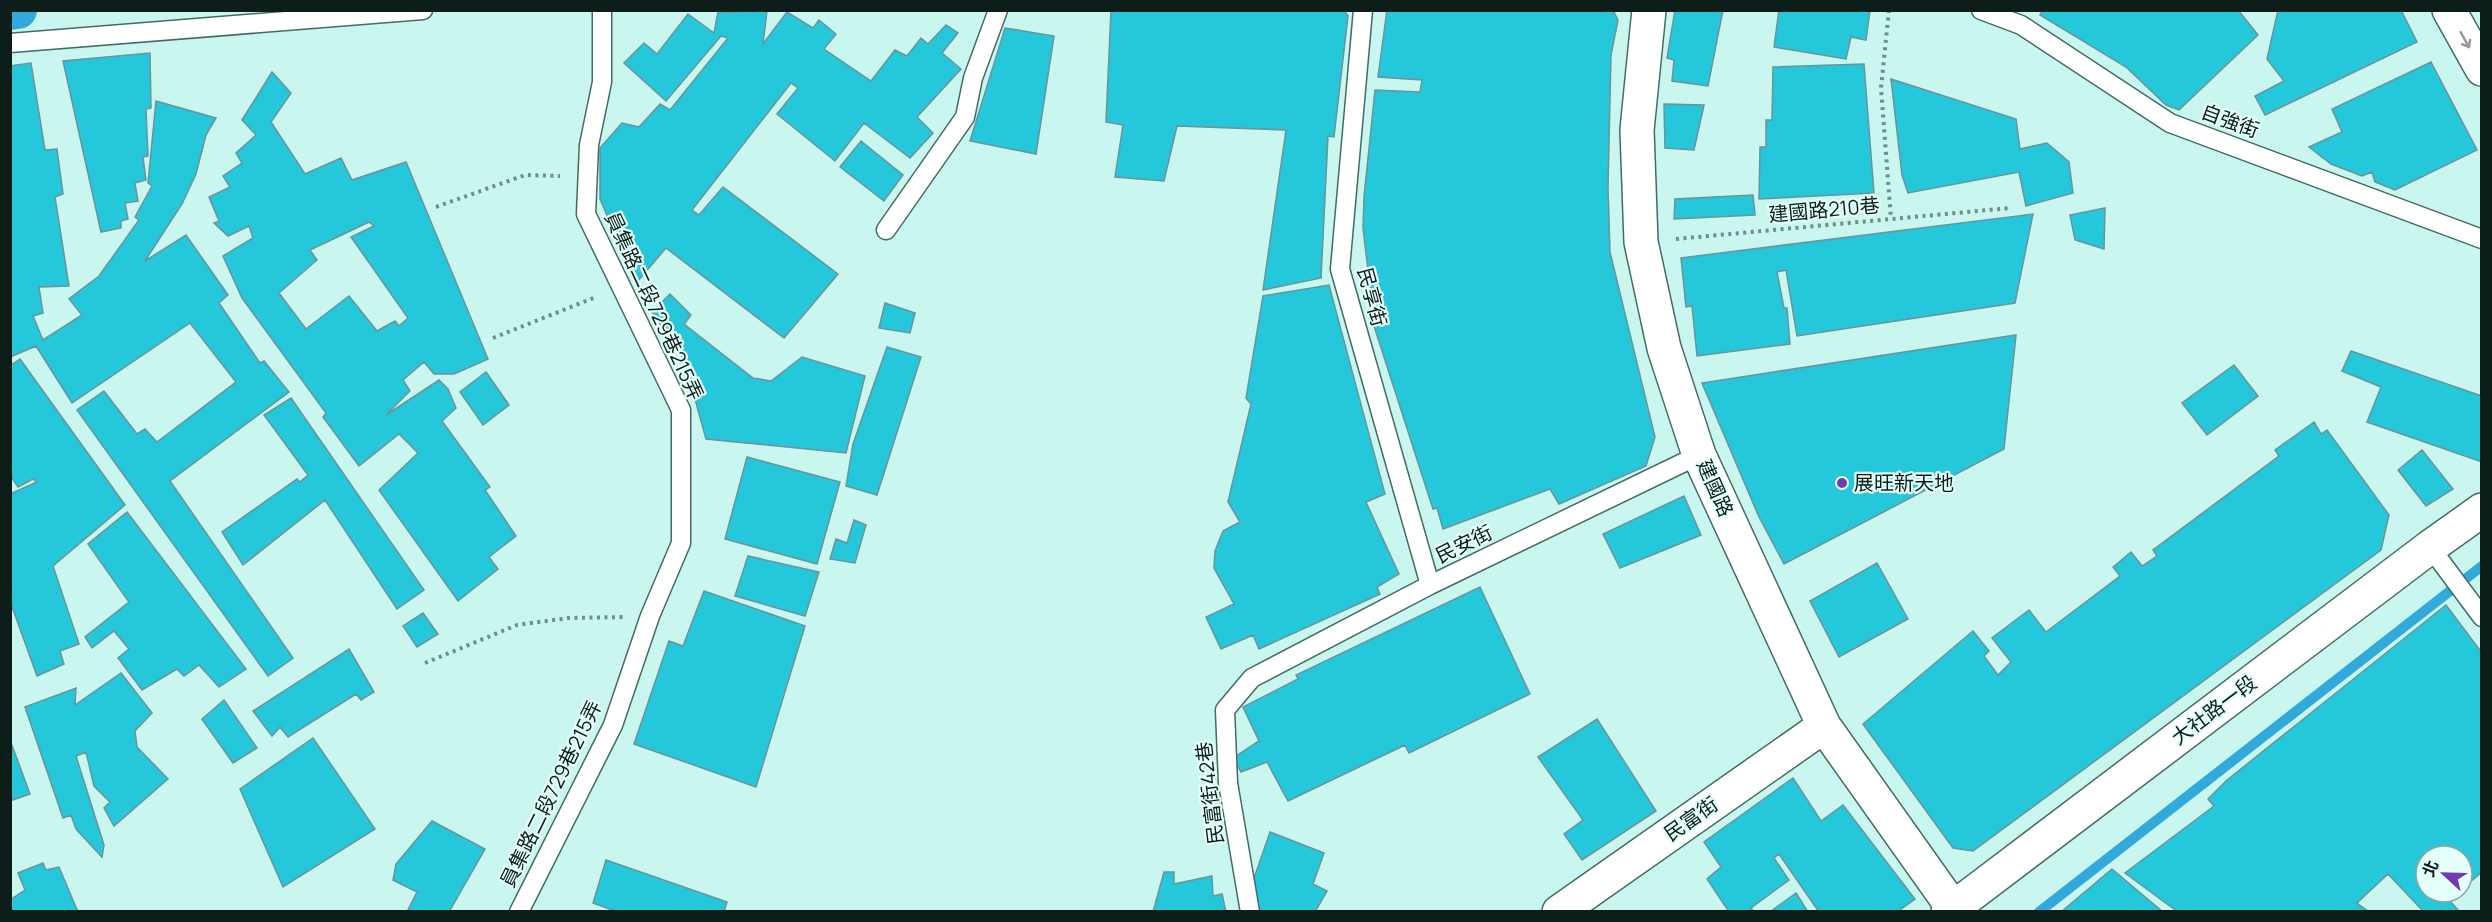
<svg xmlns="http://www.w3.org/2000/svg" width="2492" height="922" font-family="Manrope,'Noto Sans TC',sans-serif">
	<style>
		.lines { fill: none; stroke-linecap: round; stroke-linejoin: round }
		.stream { stroke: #31aadb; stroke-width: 10 }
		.canal { stroke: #31aadb; stroke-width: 38 }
		.building { fill: #25c8da; stroke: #69949a; stroke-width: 1.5; fill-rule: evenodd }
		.lane-casing { stroke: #436c65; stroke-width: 21 }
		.street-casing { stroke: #436c65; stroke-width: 36 }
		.secondary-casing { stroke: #436c65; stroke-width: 36 }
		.path { stroke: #6e8e88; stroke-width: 4; stroke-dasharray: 3 4.5; stroke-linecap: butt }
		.lane { stroke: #fff; stroke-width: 18 }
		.street { stroke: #fff; stroke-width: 33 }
		.secondary { stroke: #fff; stroke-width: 33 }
		.oneway { stroke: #929998 }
		.poi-dot { fill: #733ab1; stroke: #e4fffa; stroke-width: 2 }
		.labels { text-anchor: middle; stroke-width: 4.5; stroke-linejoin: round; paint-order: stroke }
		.street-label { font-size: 20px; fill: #0c1d1a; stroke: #e4fffa }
		.poi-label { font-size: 20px; fill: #0c1d1a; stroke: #e4fffa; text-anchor: start }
	</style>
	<rect width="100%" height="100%" fill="#c9f6ee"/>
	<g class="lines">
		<path class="stream" d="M 2039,912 L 2482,566"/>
		<path class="canal" d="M 10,11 L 18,10"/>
	</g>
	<path class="building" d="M 1111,10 L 1344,10 L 1348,16 L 1334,137 L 1328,136 L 1321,278 L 1263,290 L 1286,130 L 1177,126 L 1164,181 L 1115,177 L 1123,125 L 1106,122 Z
		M 1387,10 L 1613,10 L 1618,20 L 1611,55 L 1608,187 L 1610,252 L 1655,437 L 1646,466 L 1559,504 L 1550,489 L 1443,529 L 1437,508 L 1433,509 L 1375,329 L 1363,228 L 1364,197 L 1375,90 L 1420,92 L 1422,80 L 1378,77 Z
		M 1675,10 L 1723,10 L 1708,86 L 1672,81 L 1674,60 L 1667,58 Z
		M 1779,10 L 1870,10 L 1866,40 L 1851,37 L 1846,59 L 1774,47 Z
		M 2043,10 L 2238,10 L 2258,35 L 2179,110 L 2166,105 L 2126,67 L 2040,15 Z
		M 2278,10 L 2401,10 L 2417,42 L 2265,115 L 2255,96 L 2284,81 L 2267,59 Z
		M 767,11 L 763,44 L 787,12 L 813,28 L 819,20 L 836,34 L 824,49 L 871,81 L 895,50 L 907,56 L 921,38 L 928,44 L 946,25 L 958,33 L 942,53 L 961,69 L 917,117 L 933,133 L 910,158 L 864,123 L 835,161 L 777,114 L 798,88 L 791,83 L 692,210 L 699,215 L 723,187 L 838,274 L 784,338 L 666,248 L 636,283 L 600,199 L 600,148 L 622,123 L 639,127 L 660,104 L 670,110 L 728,38 L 721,36 L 666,101 L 624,63 L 644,43 L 657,54 L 688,14 L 714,33 L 718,12 Z
		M 1005,28 L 1054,36 L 1036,154 L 970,141 Z
		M 150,53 L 151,108 L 146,109 L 148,156 L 143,157 L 146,180 L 135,183 L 138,201 L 125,203 L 128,219 L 121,221 L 121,228 L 101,232 L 63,61 Z
		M 2431,62 L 2477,150 L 2395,190 L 2375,182 L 2372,172 L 2362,176 L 2331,164 L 2309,147 L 2342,132 L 2332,109 Z
		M 31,63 L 45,150 L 57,149 L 63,194 L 55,197 L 69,286 L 39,287 L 43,313 L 33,316 L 43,340 L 82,315 L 69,299 L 99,276 L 139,220 L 135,217 L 152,186 L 148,183 L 156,101 L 216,118 L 206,135 L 196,174 L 182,204 L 145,261 L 186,235 L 228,295 L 219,303 L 260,363 L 264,361 L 289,392 L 170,481 L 293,658 L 268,676 L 77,410 L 104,391 L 137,434 L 145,429 L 157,442 L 236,382 L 190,323 L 72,403 L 36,346 L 10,357 L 10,66 Z
		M 1864,64 L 1874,193 L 1759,199 L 1760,147 L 1766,147 L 1766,120 L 1772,120 L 1773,67 Z
		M 272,72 L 291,93 L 271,122 L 305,174 L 341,158 L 352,180 L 406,162 L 488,359 L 454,374 L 434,374 L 424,362 L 403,380 L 410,391 L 386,415 L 439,380 L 448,389 L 456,408 L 442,421 L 490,487 L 485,490 L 516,536 L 489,557 L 498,569 L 458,601 L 379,490 L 418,453 L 399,434 L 359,466 L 323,417 L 326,413 L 242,298 L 223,256 L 253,238 L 249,226 L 228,236 L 214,223 L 219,221 L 209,197 L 230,187 L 223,176 L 242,163 L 236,153 L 256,135 L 242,120 ZM 369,222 L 374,226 L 351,237 L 408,318 L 399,326 L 395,321 L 377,331 L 349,296 L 306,329 L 279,293 L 317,260 L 310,250 Z
		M 1891,79 L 2016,119 L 2020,149 L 2047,143 L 2069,162 L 2073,193 L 2026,206 L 2019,172 L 1908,193 L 1902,175 Z
		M 1664,104 L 1704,105 L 1694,150 L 1665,148 Z
		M 861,141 L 903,175 L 884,201 L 840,167 Z
		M 1753,195 L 1755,215 L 1674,219 L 1675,199 Z
		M 2105,208 L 2104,249 L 2075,240 L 2070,215 Z
		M 2033,214 L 2015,303 L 1797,336 L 1786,270 L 1777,272 L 1784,308 L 1787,308 L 1790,344 L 1697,356 L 1692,306 L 1686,307 L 1681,258 Z
		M 1329,285 L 1385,494 L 1366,502 L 1399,574 L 1377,587 L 1380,594 L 1259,649 L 1253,635 L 1221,649 L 1206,617 L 1234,604 L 1214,568 L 1215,551 L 1223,531 L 1240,522 L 1228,502 L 1251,404 L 1246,398 L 1263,296 Z
		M 670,294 L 691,315 L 684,324 L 753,378 L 771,381 L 802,357 L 865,376 L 846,453 L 706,439 L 684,359 L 652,312 Z
		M 885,303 L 915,313 L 910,333 L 879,328 Z
		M 2016,335 L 2004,449 L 1784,564 L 1759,517 L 1702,383 Z
		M 887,347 L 921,357 L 877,495 L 846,486 L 853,444 Z
		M 2351,351 L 2482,396 L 2482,462 L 2367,422 L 2381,387 L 2342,371 Z
		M 20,359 L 125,505 L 53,566 L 79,644 L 60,651 L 64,664 L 37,676 L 10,601 L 10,494 L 37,482 L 33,479 L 18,487 L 10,475 L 10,366 Z
		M 2234,365 L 2258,396 L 2207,435 L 2182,403 Z
		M 486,372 L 509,405 L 483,425 L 460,392 Z
		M 291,398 L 424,590 L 397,609 L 325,500 L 243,565 L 222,532 L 297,479 L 300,482 L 308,475 L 264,415 Z
		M 2314,422 L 2321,434 L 2327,430 L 2389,515 L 2381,550 L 1973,851 L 1953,848 L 1863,724 L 1973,631 L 1989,651 L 1984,656 L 1998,675 L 2011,662 L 1992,638 L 2029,610 L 2046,632 L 2120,576 L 2113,567 L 2131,552 L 2142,566 L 2157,556 L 2153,550 L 2279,456 L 2275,450 Z
		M 2422,450 L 2453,489 L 2426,506 L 2398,470 Z
		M 747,457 L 840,482 L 817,564 L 725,539 Z
		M 1684,496 L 1701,535 L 1620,568 L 1603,534 Z
		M 127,512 L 246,669 L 219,687 L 199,665 L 184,676 L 177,669 L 142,690 L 118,658 L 129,649 L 114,631 L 92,648 L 85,637 L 129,602 L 88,544 Z
		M 854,520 L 866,525 L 855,563 L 830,559 L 836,539 L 847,543 Z
		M 748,556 L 819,572 L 805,616 L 735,596 Z
		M 1877,563 L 1908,619 L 1839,657 L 1810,601 Z
		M 1480,587 L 1530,694 L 1409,753 L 1405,745 L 1288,801 L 1267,762 L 1241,772 L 1233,758 L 1259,741 L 1243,707 L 1298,679 L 1296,675 Z
		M 704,591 L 805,626 L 756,787 L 634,744 L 669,641 L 683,646 Z
		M 2446,605 L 2482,653 L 2482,872 L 2462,889 L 2462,856 L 2426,856 L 2426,892 L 2458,892 L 2449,900 L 2460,912 L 2424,912 L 2388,874 L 2357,903 L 2369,912 L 2178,912 L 2125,873 L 2214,806 L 2208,799 L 2227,780 Z
		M 423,613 L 438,634 L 417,647 L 403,626 Z
		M 349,649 L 374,692 L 361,700 L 356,694 L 288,737 L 280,727 L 272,736 L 253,711 Z
		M 121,673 L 152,713 L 135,731 L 137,747 L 168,779 L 114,826 L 104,808 L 110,802 L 94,786 L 86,752 L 76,756 L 104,845 L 102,857 L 76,829 L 71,815 L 63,818 L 25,707 L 76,688 L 75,705 Z
		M 224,700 L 257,748 L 233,763 L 202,719 Z
		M 1597,719 L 1656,811 L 1582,860 L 1564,834 L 1583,820 L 1538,757 Z
		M 313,738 L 375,829 L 283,887 L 240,789 Z
		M 10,740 L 30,794 L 10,801 Z
		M 1793,778 L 1821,821 L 1843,805 L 1915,899 L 1897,912 L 1819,912 L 1779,854 L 1774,858 L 1789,880 L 1751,908 L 1754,912 L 1729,912 L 1707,879 L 1721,867 L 1704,842 Z
		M 432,821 L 485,849 L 449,912 L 407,912 L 417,892 L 393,880 L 396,864 Z
		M 1270,832 L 1324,853 L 1313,884 L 1327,891 L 1315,912 L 1259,912 L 1252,884 Z
		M 606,860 L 727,902 L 724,912 L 618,912 L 593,903 Z
		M 43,863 L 46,870 L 59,867 L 78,912 L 10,912 L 10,900 L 25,890 L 18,873 Z
		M 2112,869 L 2163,912 L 2061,912 Z
		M 1164,872 L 1174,872 L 1174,884 L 1212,876 L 1213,896 L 1222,894 L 1226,912 L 1153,912 Z
		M 1796,893 L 1808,912 L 1770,912 Z"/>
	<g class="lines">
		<g class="lane-casing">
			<path id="lane" d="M 1363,10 L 1340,269 L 1430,585
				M 1981,10 L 2021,25 L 2170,123 L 2482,239
				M 10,43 L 423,10
				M 886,230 L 965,117 L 973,78 L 998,10
				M 2430,547 L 2482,617
				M 519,912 L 613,725 L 650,616 L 681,543 L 681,410 L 586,214 L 589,145 L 602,82 L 602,10
				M 1250,912 L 1228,783 L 1225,710 L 1252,678 L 1430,585 L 1699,455"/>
		</g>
		<g class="street-casing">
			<path id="street" d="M 1649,10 L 1637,130 L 1641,242 L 1664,348 L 1699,455 L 1824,726 L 1956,912
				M 1559,912 L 1824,726"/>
		</g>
		<g class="secondary-casing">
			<path id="secondary" d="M 2449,10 L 2482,69
				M 1948,912 L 2430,547 L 2482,510"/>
		</g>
		<path class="path" d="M 1889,10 L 1881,88 L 1891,219
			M 436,207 L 525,175 L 560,176
			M 1676,239 L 2010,208
			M 493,338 L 596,297
			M 425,663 L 517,625 L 568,618 L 623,617"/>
		<use href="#lane" class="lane"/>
		<use href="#street" class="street"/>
		<use href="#secondary" class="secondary"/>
	</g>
	<defs><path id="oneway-shaft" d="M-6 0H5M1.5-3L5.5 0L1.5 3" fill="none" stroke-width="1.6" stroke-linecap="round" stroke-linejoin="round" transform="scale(1.5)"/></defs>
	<use class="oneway" href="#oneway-shaft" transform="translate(2465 40) rotate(61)"/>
	<circle class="poi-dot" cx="1842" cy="483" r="6"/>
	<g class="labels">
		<g class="street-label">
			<text transform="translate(2230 121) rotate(20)" y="7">自強街</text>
			<text transform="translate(1824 210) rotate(-5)" y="7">建國路210巷</text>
			<text transform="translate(1372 297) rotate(75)" y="7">民享街</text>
			<text transform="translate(654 306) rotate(65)" y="7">員集路二段729巷215弄</text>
			<text transform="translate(1715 488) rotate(66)" y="7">建國路</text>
			<text transform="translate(1464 544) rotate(-26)" y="7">民安街</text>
			<text transform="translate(2214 710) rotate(-37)" y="7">大社路一段</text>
			<text transform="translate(1210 793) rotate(-97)" y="7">民富街42巷</text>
			<text transform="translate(551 794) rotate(-64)" y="7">員集路二段729巷215弄</text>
			<text transform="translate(1691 819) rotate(-35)" y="7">民富街</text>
		</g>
		<g class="poi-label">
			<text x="1854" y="490">展旺新天地</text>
		</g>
	</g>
	<rect width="2492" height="922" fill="none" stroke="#0c1d1a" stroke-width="24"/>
	<g transform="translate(2444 874) rotate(292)"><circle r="28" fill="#e4fffa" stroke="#8ea5a0" stroke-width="1.5"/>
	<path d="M0-4.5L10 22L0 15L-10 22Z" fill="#733ab1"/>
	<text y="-9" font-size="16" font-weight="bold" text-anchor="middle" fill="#0c1d1a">北</text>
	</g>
</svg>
